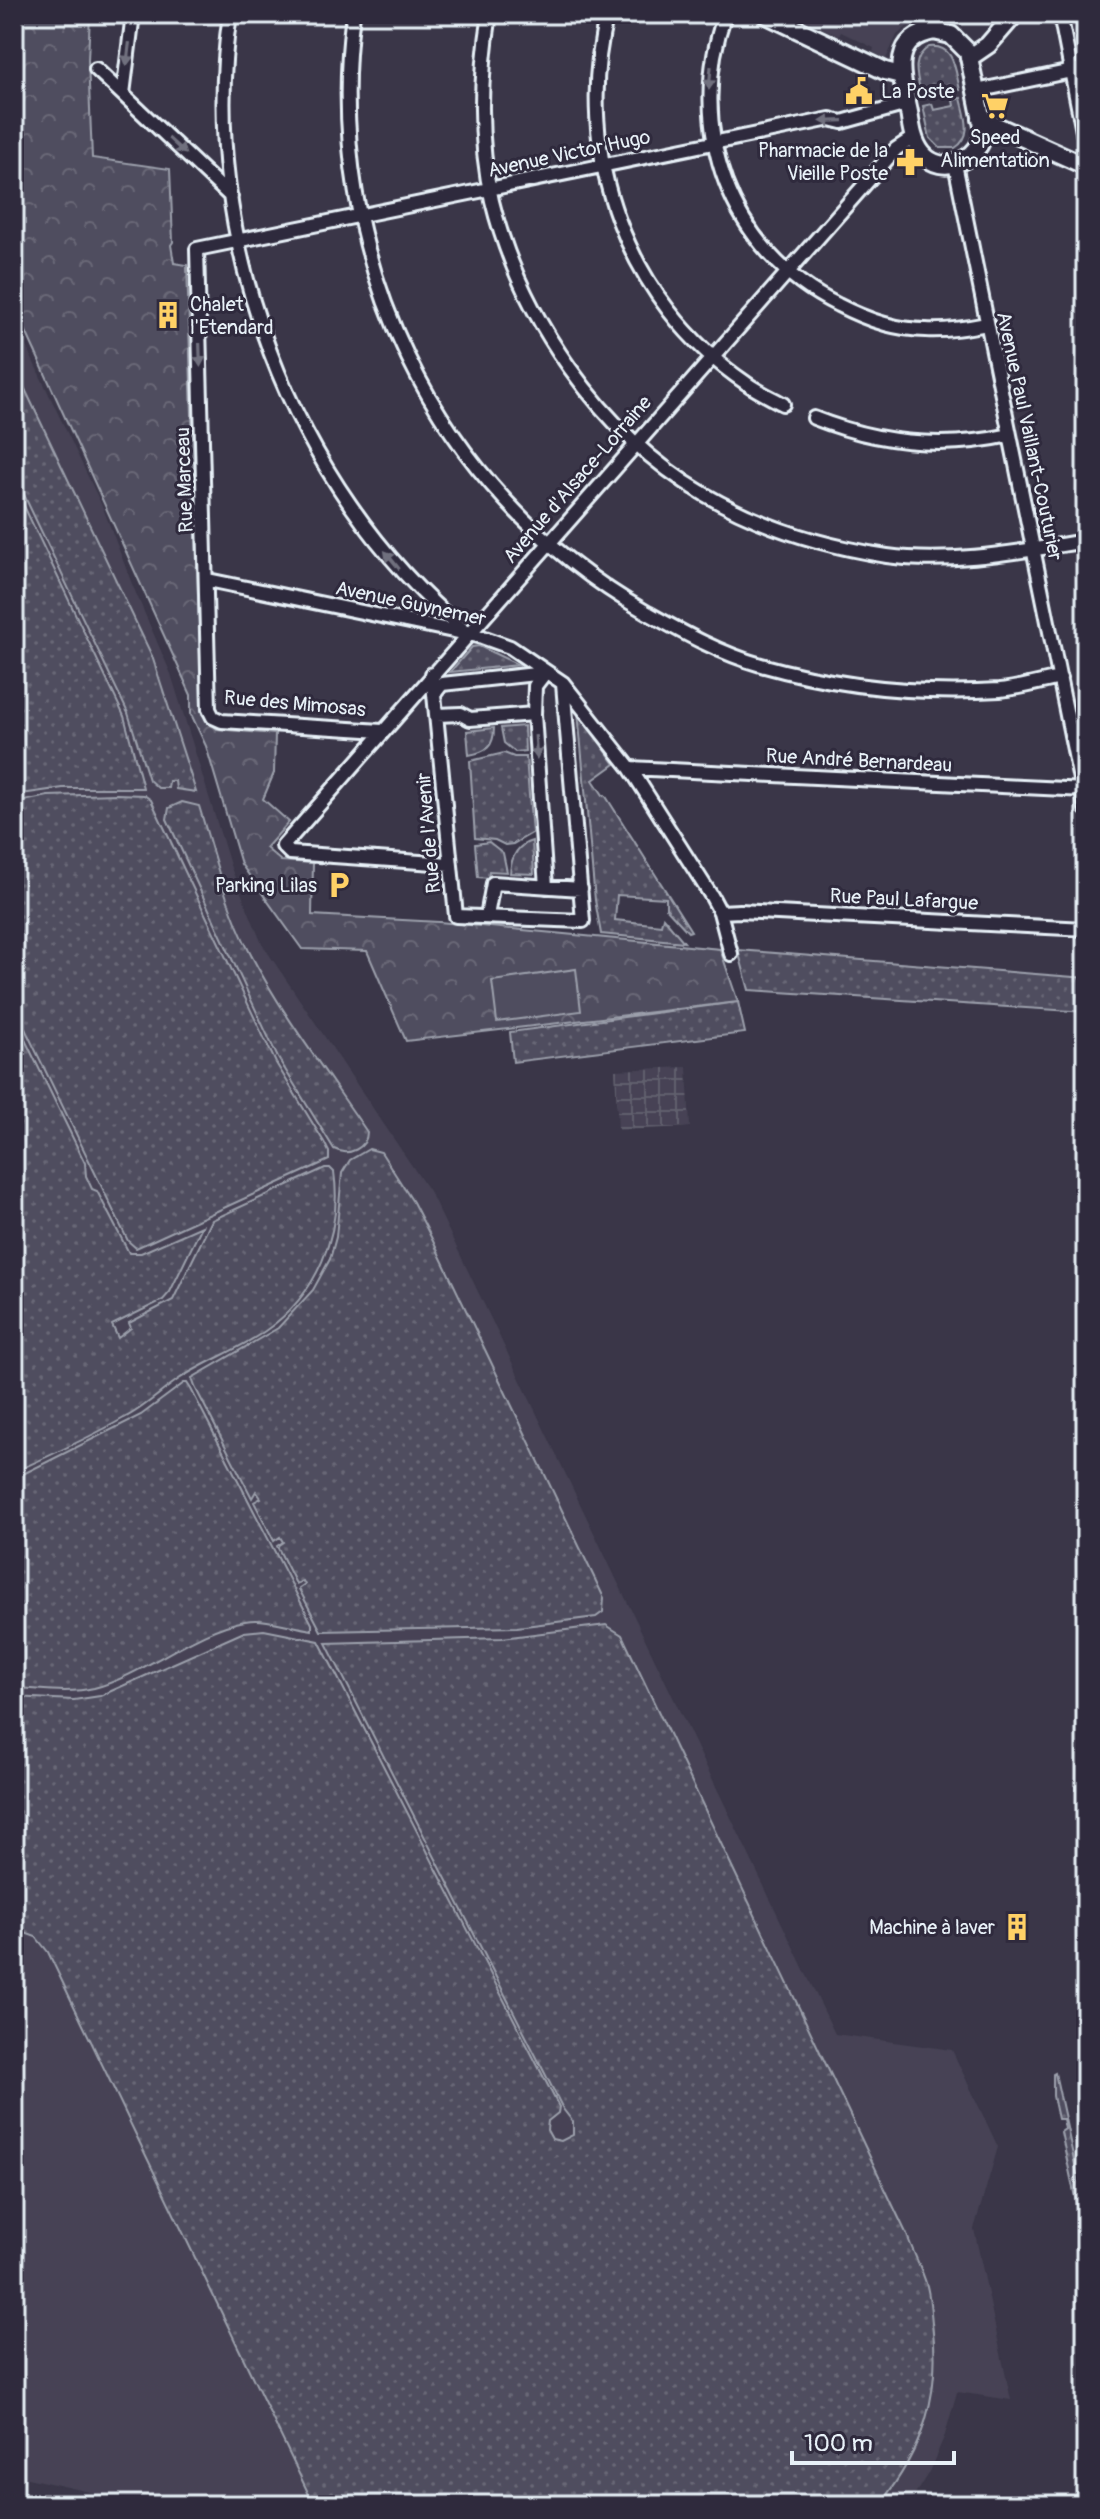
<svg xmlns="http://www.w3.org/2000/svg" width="1100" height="2519" font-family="Pangolin,sans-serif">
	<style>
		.built { fill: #464354 }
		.industrial { fill: url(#industrial-grid) }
		.grass { fill: url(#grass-dots); stroke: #9ca0ac; stroke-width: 2 }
		.forest { fill: url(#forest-crowns); stroke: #9ca0ac; stroke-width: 2 }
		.pitch { fill: #504e5f; stroke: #9ca0ac; stroke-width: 2 }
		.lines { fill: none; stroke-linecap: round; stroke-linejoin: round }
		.minor-casing { stroke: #e8f1f8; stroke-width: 18 }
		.tertiary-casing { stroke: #e8f1f8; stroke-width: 22 }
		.minor { stroke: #2f2a3d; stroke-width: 12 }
		.tertiary { stroke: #2f2a3d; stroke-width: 16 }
		.oneway { fill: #70707e }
		.labels { text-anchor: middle; stroke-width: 6; stroke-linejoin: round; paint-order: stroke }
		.poi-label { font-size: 20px; fill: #e8f1f8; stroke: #2f2a3d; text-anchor: end }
		.street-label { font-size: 20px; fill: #e8f1f8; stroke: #2f2a3d }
	</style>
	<defs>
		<pattern id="industrial-grid" width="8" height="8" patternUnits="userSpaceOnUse" patternTransform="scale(2)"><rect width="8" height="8" fill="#464354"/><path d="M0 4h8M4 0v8" fill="none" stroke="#615f6d"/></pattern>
		<pattern id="grass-dots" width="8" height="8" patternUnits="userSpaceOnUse" patternTransform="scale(2)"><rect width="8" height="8" fill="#504e5f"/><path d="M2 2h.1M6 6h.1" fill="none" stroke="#696877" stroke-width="1.8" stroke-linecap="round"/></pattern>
		<pattern id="forest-crowns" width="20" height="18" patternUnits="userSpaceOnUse" patternTransform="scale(2)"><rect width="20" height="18" fill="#504e5f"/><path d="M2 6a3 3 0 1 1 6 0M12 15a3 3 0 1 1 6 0" fill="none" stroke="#696877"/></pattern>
	</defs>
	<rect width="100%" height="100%" fill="#3a3648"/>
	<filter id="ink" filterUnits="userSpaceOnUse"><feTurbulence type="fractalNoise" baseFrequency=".0125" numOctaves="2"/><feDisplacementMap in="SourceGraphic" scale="16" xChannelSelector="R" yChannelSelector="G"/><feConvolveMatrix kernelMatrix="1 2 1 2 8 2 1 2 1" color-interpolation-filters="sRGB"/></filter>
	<g filter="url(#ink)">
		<path class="built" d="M 793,14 L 913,14 L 914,21 L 897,35 L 886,59 L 873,52 L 874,48 L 841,32 L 839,36 Z
			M 14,321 L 103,508 L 132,584 L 171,674 L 231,868 L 262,944 L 431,1194 L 835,2034 L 952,2050 L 998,2147 L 974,2229 L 1011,2400 L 957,2392 L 945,2435 L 929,2472 L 908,2505 L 106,2505 L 103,2495 L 14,2475 Z"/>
		<path class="industrial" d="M 687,1067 L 690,1127 L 618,1130 L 615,1070 Z"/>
		<path class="grass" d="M 929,47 C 955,44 955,70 960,90 L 951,92 L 949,86 L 930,90 L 931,96 L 922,98 C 918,79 909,59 929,47 Z
			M 961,98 C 965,116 974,136 955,148 L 940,148 L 930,138 L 923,106 L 932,104 L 934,110 L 954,106 L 953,100 Z
			M 14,366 L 152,656 L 196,792 L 176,789 L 175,781 L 169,781 L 168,788 L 158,788 L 149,780 L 128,713 L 14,474 Z
			M 14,485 L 124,716 L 143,788 L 63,788 L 14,795 Z
			M 479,646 L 519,665 L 450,672 L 472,647 Z
			M 578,712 L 615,764 L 593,780 L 603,795 L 605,795 L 691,931 L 688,932 L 666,908 L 666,898 L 617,895 L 615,920 L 661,925 L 663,917 L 684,942 L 601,934 L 595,900 Z
			M 524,726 L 525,751 L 515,752 L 504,743 L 501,728 Z
			M 494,728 C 494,747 486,752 469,755 L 467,731 Z
			M 504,753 L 514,757 L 526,757 L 532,833 L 513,844 L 505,845 L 495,840 L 475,838 L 470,761 Z
			M 117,794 L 144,795 L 151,800 L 276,1063 L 324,1142 L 329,1152 L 329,1160 L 136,1248 L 128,1241 L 14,1006 L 14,803 L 48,796 Z
			M 182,802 L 199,806 C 214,855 226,906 249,951 C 282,1015 327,1073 367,1132 C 367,1148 349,1157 334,1149 L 278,1058 L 167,819 L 169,808 Z
			M 532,841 L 534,874 L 510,873 C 511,858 517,845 532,841 Z
			M 489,842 L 503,853 L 507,872 L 489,871 L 488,878 L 478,877 L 475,844 Z
			M 738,950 L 1086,978 L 1086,1012 L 749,990 Z
			M 738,1002 L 745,1033 L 513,1062 L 510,1032 Z
			M 14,1017 L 85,1163 L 86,1176 L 92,1189 L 97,1191 L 129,1253 L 141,1253 L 202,1226 L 170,1292 L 163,1300 L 112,1325 L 118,1338 L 131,1328 L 129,1323 L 173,1300 L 212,1220 L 325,1168 L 330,1168 L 334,1172 C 343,1234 316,1296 265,1331 C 238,1350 206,1361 179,1379 C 160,1392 144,1408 124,1418 C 89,1438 51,1455 14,1472 Z
			M 369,1149 L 381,1152 L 413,1202 L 431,1237 L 604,1598 L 603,1612 L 596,1617 L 517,1627 L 321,1631 L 299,1589 L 305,1585 L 303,1581 L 296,1584 L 277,1546 L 283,1542 L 280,1537 L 274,1541 L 254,1502 L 261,1498 L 256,1491 L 252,1498 L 195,1387 L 192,1378 L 278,1328 L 313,1290 L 330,1259 L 336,1237 L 342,1173 L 350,1160 Z
			M 184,1383 L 187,1383 L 191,1389 L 312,1624 L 312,1630 C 290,1627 267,1617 245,1621 C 194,1630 144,1675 94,1688 C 68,1694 40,1689 14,1688 L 14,1482 L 17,1477 L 141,1415 Z
			M 606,1625 L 622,1635 L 907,2235 C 913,2252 922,2269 927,2286 C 930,2298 931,2311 932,2323 C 942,2393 923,2450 879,2505 L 314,2505 L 48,1952 L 36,1937 L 14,1929 L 14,1697 L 74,1700 L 100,1696 L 244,1632 L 264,1630 L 319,1641 L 559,2107 L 558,2113 L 548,2121 L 547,2130 L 552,2139 L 561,2141 L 573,2135 L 573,2122 L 563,2109 L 326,1643 L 502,1638 Z
			M 1055,2073 L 1086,2215 L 1086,2249 L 1061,2132 L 1065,2129 L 1063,2119 L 1058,2119 L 1053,2096 L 1053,2074 Z"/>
		<path class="forest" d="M 14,14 L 90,14 L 88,60 L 92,158 L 170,169 L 173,242 L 171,245 L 174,263 L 187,265 L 202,714 L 217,729 L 275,734 L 274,773 L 263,799 L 289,822 L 266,848 L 281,861 L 313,863 L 312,915 L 439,922 L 720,949 L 738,1002 L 406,1041 L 367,951 L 302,949 L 241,864 L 206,746 L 191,714 L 191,695 L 14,305 Z"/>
		<path class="pitch" d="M 576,969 L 581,1011 L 497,1022 L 492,981 Z"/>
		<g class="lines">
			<g class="minor-casing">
				<path id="minor" d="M 230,14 C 197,236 292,488 465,631
					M 353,14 C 321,254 435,492 646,612 C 682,632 721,654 761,665 C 839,687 920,695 1000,690 C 1020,688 1040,682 1060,678
					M 490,14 C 480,75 478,140 492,201 C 520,316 601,434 704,494 C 760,527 823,546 887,556 C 952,565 1022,551 1086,541
					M 607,14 C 572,152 627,303 746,383 C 757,391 770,397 783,404
					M 725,14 C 685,127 729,252 838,305 C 865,319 896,330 926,330 C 946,331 967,328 987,324
					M 1060,14 L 1086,147
					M 96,69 L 231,197
					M 976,91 L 1086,68
					M 123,94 L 133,14
					M 955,164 L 1086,809
					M 814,418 C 877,443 943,450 1010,435
					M 208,580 L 482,637 L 510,647 L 563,683 L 630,768 L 712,897 L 720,912 L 731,954
					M 545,673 L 535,686 L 534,714 L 546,887
					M 432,674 L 456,916 L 583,921 L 563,684
					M 435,693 L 442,684 L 545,673
					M 437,715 L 461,714 L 470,719 L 534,714
					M 382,731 L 222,721 L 213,717 L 209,709 L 197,249 L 830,119 L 842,122 L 907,104
					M 630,768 L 1086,790
					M 449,864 L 290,853 L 283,846 L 896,149 L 914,137
					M 720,912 L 740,911 L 1086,929
					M 487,916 L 493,883 L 581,889"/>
			</g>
			<g class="tertiary-casing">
				<path id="tertiary" d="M 765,14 L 885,71 L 901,75
					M 924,14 L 928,32
					M 934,31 L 951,35 L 968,52 L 984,131 C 981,159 942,178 922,153 C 913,142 911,126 909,112 C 902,78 888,39 934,31 Z
					M 969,58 L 988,45 L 1015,14
					M 981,119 L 1086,166"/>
			</g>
			<use href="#minor" class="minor"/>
			<use href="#tertiary" class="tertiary"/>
		</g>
		<defs><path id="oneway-solid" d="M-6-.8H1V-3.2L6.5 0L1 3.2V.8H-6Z" transform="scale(2)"/></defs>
		<g class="oneway">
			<use href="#oneway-solid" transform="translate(128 54) rotate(97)"/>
			<use href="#oneway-solid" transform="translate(710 78) rotate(95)"/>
			<use href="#oneway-solid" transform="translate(832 121) rotate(178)"/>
			<use href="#oneway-solid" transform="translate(177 146) rotate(43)"/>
			<use href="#oneway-solid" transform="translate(200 355) rotate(88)"/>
			<use href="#oneway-solid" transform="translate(392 560) rotate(-129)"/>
			<use href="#oneway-solid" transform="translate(536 747) rotate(86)"/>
		</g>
	</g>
	<defs>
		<g id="civic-bare" transform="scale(2.16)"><path d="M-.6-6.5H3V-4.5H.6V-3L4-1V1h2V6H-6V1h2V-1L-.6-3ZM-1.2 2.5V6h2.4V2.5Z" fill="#ffd166" stroke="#2f2a3d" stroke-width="2.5" paint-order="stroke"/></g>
		<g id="supermarket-bare" transform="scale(2.16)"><path d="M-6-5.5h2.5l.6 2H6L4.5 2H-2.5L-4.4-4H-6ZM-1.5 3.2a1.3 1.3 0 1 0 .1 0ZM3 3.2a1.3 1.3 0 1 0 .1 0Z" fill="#ffd166" stroke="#2f2a3d" stroke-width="2.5" paint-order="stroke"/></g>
		<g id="pharmacy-bare" transform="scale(2.16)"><path d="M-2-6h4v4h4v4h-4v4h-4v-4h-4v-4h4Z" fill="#ffd166" stroke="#2f2a3d" stroke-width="2.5" paint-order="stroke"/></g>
		<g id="building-bare" transform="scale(2.16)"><path d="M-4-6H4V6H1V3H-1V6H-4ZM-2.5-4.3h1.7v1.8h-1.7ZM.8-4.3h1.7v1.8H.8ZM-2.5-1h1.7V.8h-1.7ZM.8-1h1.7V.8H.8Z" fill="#ffd166" stroke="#2f2a3d" stroke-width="2.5" paint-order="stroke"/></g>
		<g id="parking-bare" transform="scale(2.16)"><path d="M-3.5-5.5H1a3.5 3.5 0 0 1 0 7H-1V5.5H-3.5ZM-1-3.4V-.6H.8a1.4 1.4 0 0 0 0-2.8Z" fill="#ffd166" stroke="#2f2a3d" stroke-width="2.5" paint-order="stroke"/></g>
	</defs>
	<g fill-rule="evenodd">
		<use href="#civic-bare" x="859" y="91"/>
		<use href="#supermarket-bare" x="995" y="106"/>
		<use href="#pharmacy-bare" x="910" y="162"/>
		<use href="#building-bare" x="168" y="315"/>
		<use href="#parking-bare" x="339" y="885"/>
		<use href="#building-bare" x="1017" y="1927"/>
	</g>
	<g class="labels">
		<g class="poi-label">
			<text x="881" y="98" text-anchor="start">La Poste</text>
			<text x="995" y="144" text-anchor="middle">Speed<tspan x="995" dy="23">Alimentation</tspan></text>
			<text x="888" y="157">Pharmacie de la<tspan x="888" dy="23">Vieille Poste</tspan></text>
			<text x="190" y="311" text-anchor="start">Chalet<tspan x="190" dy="23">l'Etendard</tspan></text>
			<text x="317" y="892">Parking Lilas</text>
			<text x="995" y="1934">Machine à laver</text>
		</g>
		<g class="street-label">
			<text transform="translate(569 153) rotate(-12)" y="7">Avenue Victor Hugo</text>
			<text transform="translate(1030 436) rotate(78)" y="7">Avenue Paul Vaillant-Couturier</text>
			<text transform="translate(577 479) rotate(-49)" y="7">Avenue d'Alsace-Lorraine</text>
			<text transform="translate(184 480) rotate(-92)" y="7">Rue Marceau</text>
			<text transform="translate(411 603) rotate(12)" y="7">Avenue Guynemer</text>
			<text transform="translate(295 703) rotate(5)" y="7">Rue des Mimosas</text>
			<text transform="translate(859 760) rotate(3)" y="7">Rue André Bernardeau</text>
			<text transform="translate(428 833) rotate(-95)" y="7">Rue de l'Avenir</text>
			<text transform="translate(904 899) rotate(3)" y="7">Rue Paul Lafargue</text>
		</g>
	</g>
	<rect width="1100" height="2519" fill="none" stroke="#2f2a3d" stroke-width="48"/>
	<rect x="24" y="24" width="1052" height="2471" fill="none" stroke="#e8f1f8" stroke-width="3" filter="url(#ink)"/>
	<path d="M792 2451v12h162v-12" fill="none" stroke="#e8f1f8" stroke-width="4"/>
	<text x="804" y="2451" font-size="24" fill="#e8f1f8" stroke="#2f2a3d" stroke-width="6" paint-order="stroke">100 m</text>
</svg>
